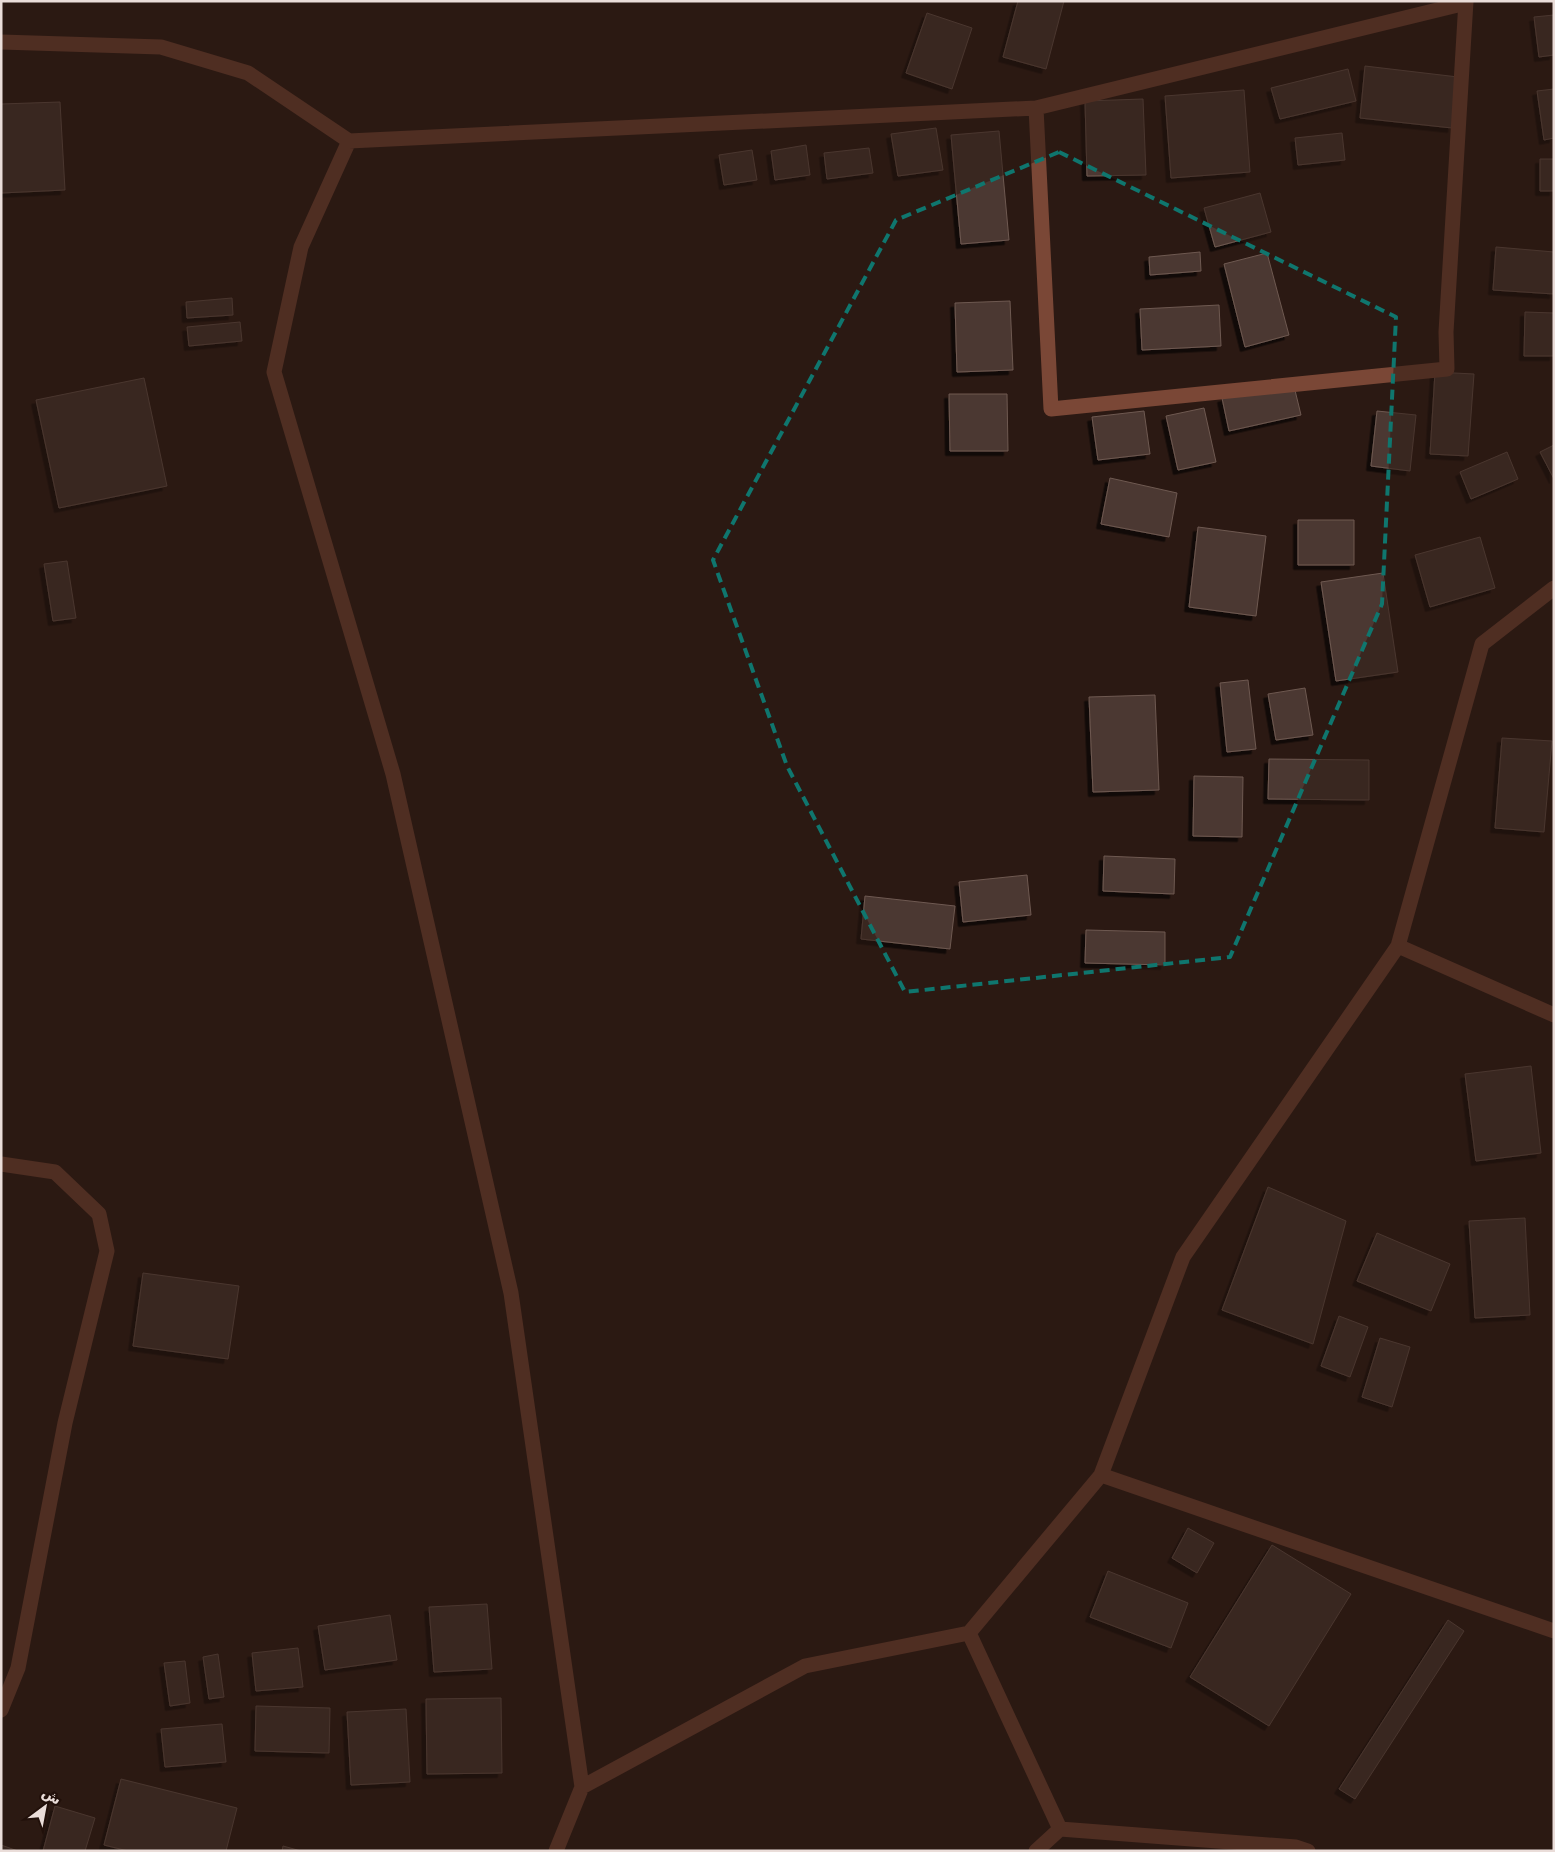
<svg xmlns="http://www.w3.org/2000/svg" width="1555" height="1852" font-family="'DejaVu Sans',Vazirmatn,sans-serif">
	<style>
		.building { fill: #4c3831; stroke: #6e5951; filter: url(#shadow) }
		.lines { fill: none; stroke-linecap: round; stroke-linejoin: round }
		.street { stroke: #7a4736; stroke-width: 15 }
		.marked { fill: none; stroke: #0f766e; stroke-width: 4; stroke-dasharray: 10 6; stroke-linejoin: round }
	</style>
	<defs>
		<filter id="shadow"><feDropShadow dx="-4.5" dy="4.5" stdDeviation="0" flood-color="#0009"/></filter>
	</defs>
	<rect width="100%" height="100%" fill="#2b1913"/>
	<path class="building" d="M 1018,1 L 1064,1 L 1046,69 L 1003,57 Z
		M 927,13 L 972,28 L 952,89 L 906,73 Z
		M 1554,15 L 1554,55 L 1539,57 L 1534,17 Z
		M 1365,66 L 1458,77 L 1452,128 L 1360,118 Z
		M 1348,69 L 1356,101 L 1280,119 L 1271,88 Z
		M 1554,89 L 1554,138 L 1544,140 L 1537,91 Z
		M 1244,90 L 1250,172 L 1171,178 L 1165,96 Z
		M 1143,99 L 1146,175 L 1087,176 L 1085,101 Z
		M 60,102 L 65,190 L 1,193 L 1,104 Z
		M 936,128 L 943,170 L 898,176 L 891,134 Z
		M 999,131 L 1009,240 L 961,244 L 951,135 Z
		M 1342,133 L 1345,160 L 1298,165 L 1295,138 Z
		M 806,145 L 810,175 L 775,180 L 771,151 Z
		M 869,148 L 873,173 L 827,179 L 824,153 Z
		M 752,150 L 757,180 L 724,185 L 719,155 Z
		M 1540,159 L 1554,159 L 1554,191 L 1540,191 Z
		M 1260,193 L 1271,232 L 1215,247 L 1204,208 Z
		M 1496,247 L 1554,252 L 1554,294 L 1493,290 Z
		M 1200,252 L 1201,271 L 1150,275 L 1149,257 Z
		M 1267,253 L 1289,335 L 1245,347 L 1224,264 Z
		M 232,298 L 233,315 L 187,318 L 186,302 Z
		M 1010,301 L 1013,370 L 957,372 L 955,303 Z
		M 1219,305 L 1221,346 L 1142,350 L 1140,309 Z
		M 1525,312 L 1554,313 L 1554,356 L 1524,356 Z
		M 240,322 L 242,341 L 189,346 L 187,327 Z
		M 1435,372 L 1474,374 L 1468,456 L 1430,454 Z
		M 144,378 L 167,486 L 59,508 L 36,400 Z
		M 1293,382 L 1301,415 L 1229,431 L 1222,398 Z
		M 949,394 L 1007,394 L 1008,451 L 950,451 Z
		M 1204,408 L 1216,462 L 1178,470 L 1166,416 Z
		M 1144,411 L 1150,454 L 1098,460 L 1092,417 Z
		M 1377,411 L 1416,415 L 1410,471 L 1371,466 Z
		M 1554,445 L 1554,479 L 1540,452 Z
		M 1507,452 L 1518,479 L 1471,499 L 1460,472 Z
		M 1110,478 L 1177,493 L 1169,537 L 1101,524 Z
		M 1298,520 L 1354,520 L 1354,565 L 1298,565 Z
		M 1198,527 L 1266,536 L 1256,616 L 1189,607 Z
		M 1480,537 L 1495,588 L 1430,607 L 1415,555 Z
		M 67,561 L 76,618 L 53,621 L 44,564 Z
		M 1383,573 L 1398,672 L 1336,681 L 1321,582 Z
		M 1248,680 L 1256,749 L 1227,752 L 1220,683 Z
		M 1305,688 L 1313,735 L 1276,740 L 1268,694 Z
		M 1155,695 L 1159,790 L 1093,792 L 1089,697 Z
		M 1502,738 L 1552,741 L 1544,832 L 1495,828 Z
		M 1269,759 L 1369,760 L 1369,800 L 1268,799 Z
		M 1194,776 L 1243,777 L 1242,837 L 1193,836 Z
		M 1104,856 L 1175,859 L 1174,894 L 1103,891 Z
		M 1027,875 L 1031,915 L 963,922 L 959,882 Z
		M 865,896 L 955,906 L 950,949 L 861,939 Z
		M 1086,930 L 1165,932 L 1165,965 L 1085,963 Z
		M 1531,1066 L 1541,1153 L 1476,1161 L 1465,1074 Z
		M 1268,1187 L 1346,1221 L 1313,1344 L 1222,1310 Z
		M 1525,1218 L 1530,1315 L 1475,1318 L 1469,1221 Z
		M 1377,1233 L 1450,1264 L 1431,1311 L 1357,1281 Z
		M 143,1273 L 239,1286 L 228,1359 L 133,1346 Z
		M 1339,1316 L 1368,1327 L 1350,1377 L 1321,1366 Z
		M 1380,1338 L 1410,1347 L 1392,1407 L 1362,1397 Z
		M 1188,1528 L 1214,1543 L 1197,1573 L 1172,1558 Z
		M 1272,1545 L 1351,1594 L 1269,1726 L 1190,1677 Z
		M 1108,1571 L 1188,1603 L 1171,1648 L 1090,1617 Z
		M 487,1604 L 492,1669 L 434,1672 L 429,1607 Z
		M 390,1615 L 397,1660 L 325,1670 L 318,1626 Z
		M 1448,1620 L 1464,1631 L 1355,1799 L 1339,1789 Z
		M 298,1648 L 303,1687 L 256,1691 L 252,1653 Z
		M 218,1654 L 224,1697 L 209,1699 L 203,1657 Z
		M 185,1661 L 190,1703 L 170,1706 L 164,1663 Z
		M 501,1698 L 502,1773 L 427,1774 L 426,1699 Z
		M 256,1706 L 330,1708 L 329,1753 L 255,1751 Z
		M 406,1709 L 410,1782 L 351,1785 L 347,1712 Z
		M 222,1724 L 226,1762 L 165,1767 L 161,1729 Z
		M 121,1779 L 237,1808 L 226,1851 L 128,1851 L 104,1845 Z
		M 55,1806 L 95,1818 L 85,1851 L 43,1851 Z
		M 1,1845 L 18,1851 L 1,1851 Z
		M 283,1846 L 301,1851 L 282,1851 Z"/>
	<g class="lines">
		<path class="street" d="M 1466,3 L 1036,108 L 1051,409 L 1447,369 L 1446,332 L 1466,1
			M 1,42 L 161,47 L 248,73 L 349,141
			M 1398,946 L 1482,644 L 1554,588
			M 1,1164 L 55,1172 L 99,1214 L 107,1251 L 65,1423 L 18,1668 L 1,1710
			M 1101,1475 L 1554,1631
			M 969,1633 L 1060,1829
			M 582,1787 L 511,1293 L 393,774 L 274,372 L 301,247 L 349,141 L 1036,108
			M 556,1851 L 582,1787 L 805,1666 L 969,1633 L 1101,1475 L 1183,1257 L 1398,946 L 1554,1015
			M 1036,1851 L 1060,1829 L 1296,1847 L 1308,1851"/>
	</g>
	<path d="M0 0H1555V1852H0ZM 1059,152 L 1396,317 L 1382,604 L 1230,957 L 905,992 L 787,766 L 713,560 L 896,220 Z" fill="#2b1913" fill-opacity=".55" fill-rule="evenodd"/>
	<path class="marked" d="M 1059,152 L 1396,317 L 1382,604 L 1230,957 L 905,992 L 787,766 L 713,560 L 896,220 Z"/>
	<rect width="1555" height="1852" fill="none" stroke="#eaddd9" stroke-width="5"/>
	<g transform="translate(45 1807) rotate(32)" stroke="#21100a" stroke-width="4" paint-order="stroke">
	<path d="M0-4L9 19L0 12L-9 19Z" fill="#eaddd9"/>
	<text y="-8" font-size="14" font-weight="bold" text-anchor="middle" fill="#eaddd9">ش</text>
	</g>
</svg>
